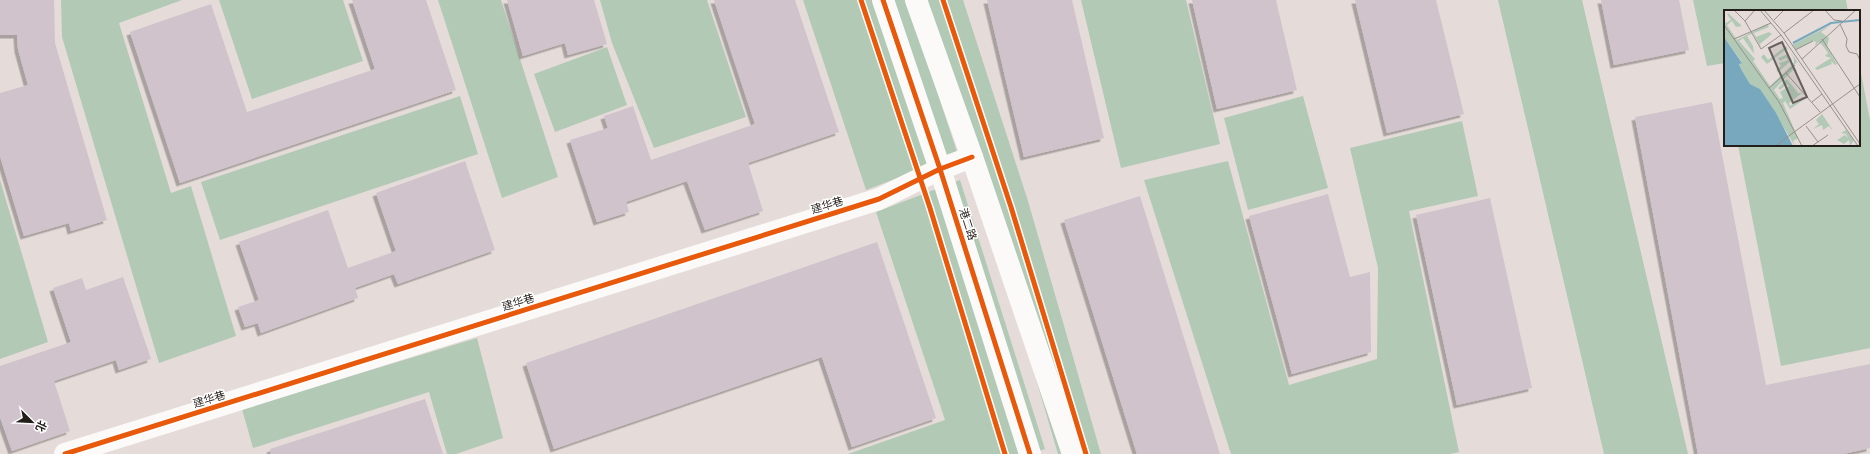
<svg xmlns="http://www.w3.org/2000/svg" width="1870" height="454" font-family="Manrope,'Noto Sans SC',sans-serif">
	<style>
		.green { fill: #b1c9b5 }
		.building { fill: #d0c3cc; filter: url(#shadow) }
		.lines { fill: none; stroke-linecap: round; stroke-linejoin: round }
		.street { stroke: #fbfaf9; stroke-width: 22 }
		.secondary { stroke: #fbfaf9; stroke-width: 22 }
		.cycleway-casing { stroke: #fff; stroke-width: 8 }
		.cycleway { stroke: #e8590c; stroke-width: 5 }
		.labels { text-anchor: middle; stroke-width: 3; stroke-linejoin: round; paint-order: stroke }
		.street-label { font-size: 11px; fill: #241e1b; stroke: #fff }
		.inset-river { fill: none; stroke: #78a8bd; stroke-width: 2 }
		.inset-road { fill: none; stroke: #98908d; stroke-width: 1 }
		.view { fill: #68605e; fill-opacity: 0.15; stroke: #68605e; stroke-width: 2 }
		.inset-edge { fill: none; stroke: #241e1b; stroke-width: 2 }
	</style>
	<defs>
		<filter id="shadow"><feDropShadow dx="-3.5" dy="3.5" stdDeviation="0" flood-color="#0004"/></filter>
	</defs>
	<rect width="100%" height="100%" fill="#e5dcd9"/>
	<path class="green" d="M 61,0 L 182,0 L 119,23 L 171,193 L 191,186 L 236,336 L 159,363 L 62,37 Z
		M 219,0 L 343,0 L 363,61 L 252,99 Z
		M 438,0 L 501,0 L 558,177 L 502,198 Z
		M 600,0 L 707,0 L 746,117 L 654,148 L 612,43 Z
		M 803,0 L 907,0 L 958,155 L 866,190 Z
		M 919,0 L 963,0 L 1028,201 L 1101,454 L 1058,454 L 972,162 Z
		M 1081,0 L 1186,0 L 1220,144 L 1121,168 Z
		M 1498,0 L 1582,0 L 1688,454 L 1604,454 Z
		M 1693,0 L 1846,0 L 1848,11 L 1725,11 L 1725,63 L 1707,66 Z
		M 607,47 L 627,105 L 555,132 L 534,74 Z
		M 1861,73 L 1870,120 L 1870,348 L 1781,366 L 1738,145 L 1859,145 L 1859,74 Z
		M 460,96 L 478,154 L 220,240 L 201,182 Z
		M 1303,96 L 1328,188 L 1248,210 L 1224,118 Z
		M 1462,121 L 1478,196 L 1409,211 L 1459,452 L 1450,454 L 1231,454 L 1144,180 L 1228,161 L 1289,385 L 1377,359 L 1378,268 L 1350,148 Z
		M 0,180 L 48,342 L 0,359 Z
		M 960,180 L 1045,449 L 1030,454 L 848,454 L 945,420 L 876,212 Z
		M 477,338 L 503,438 L 456,454 L 447,454 L 429,392 L 253,448 L 242,409 Z"/>
	<path class="building" d="M 0,0 L 54,0 L 55,43 L 107,220 L 71,231 L 69,223 L 24,236 L 0,156 L 0,93 L 28,85 L 18,49 L 17,35 L 0,35 Z
		M 352,0 L 426,0 L 456,90 L 180,183 L 130,32 L 211,4 L 247,112 L 375,69 Z
		M 507,0 L 594,0 L 607,44 L 568,55 L 565,43 L 523,56 Z
		M 714,0 L 795,0 L 839,132 L 748,163 L 763,211 L 705,230 L 687,181 L 626,202 L 629,212 L 597,222 L 570,140 L 608,128 L 604,116 L 633,106 L 651,160 L 755,124 Z
		M 987,0 L 1072,0 L 1104,138 L 1024,157 Z
		M 1192,0 L 1276,0 L 1297,90 L 1217,109 Z
		M 1355,0 L 1436,0 L 1464,114 L 1387,133 Z
		M 1601,0 L 1679,0 L 1689,50 L 1614,65 Z
		M 1712,102 L 1766,385 L 1870,364 L 1870,448 L 1843,454 L 1698,454 L 1635,117 Z
		M 465,161 L 495,250 L 398,284 L 394,274 L 355,288 L 358,298 L 261,333 L 258,323 L 245,327 L 238,307 L 259,300 L 239,242 L 328,210 L 348,268 L 396,251 L 376,193 Z
		M 1328,194 L 1350,277 L 1370,272 L 1371,352 L 1292,374 L 1249,216 Z
		M 1140,196 L 1220,454 L 1137,454 L 1064,220 Z
		M 1490,198 L 1532,388 L 1457,405 L 1416,215 Z
		M 877,242 L 936,418 L 852,447 L 822,357 L 554,449 L 526,363 Z
		M 123,277 L 151,359 L 119,370 L 116,360 L 54,381 L 70,431 L 12,451 L 0,417 L 0,366 L 71,342 L 53,288 L 82,278 L 86,290 Z
		M 425,399 L 443,454 L 271,454 L 270,449 Z"/>
	<g class="lines">
		<path class="street" d="M 65,454 L 879,199 L 940,169 L 972,157"/>
		<path class="secondary" d="M 883,0 L 940,169 L 1030,454
			M 916,0 L 972,157 L 1073,454"/>
		<g class="cycleway-casing">
			<path id="cycleway" d="M 861,0 L 930,208 L 1005,454
				M 883,0 L 940,169 L 1030,454
				M 943,0 L 1011,207 L 1086,454
				M 65,454 L 879,199 L 940,169 L 972,157"/>
		</g>
		<use href="#cycleway" class="cycleway"/>
	</g>
	<g class="labels">
		<g class="street-label">
			<text transform="translate(827 205) rotate(-17)" y="4">建华巷</text>
			<text transform="translate(968 224) rotate(72)" y="4">港二路</text>
			<text transform="translate(518 302) rotate(-17)" y="4">建华巷</text>
			<text transform="translate(209 399) rotate(-17)" y="4">建华巷</text>
		</g>
	</g>
	<g transform="translate(1724 10)">
		<rect width="136" height="136" fill="#e5dcd9"/>
		<path d="M 4,3 L 18,16 L 12,17 L 8,11 L 3,15 L 13,30 L 43,14 L 45,17 L 30,23 L 32,27 L 45,22 L 48,24 L 36,34 L 37,38 L 29,23 L 23,26 L 29,36 L 30,44 L 19,28 L 15,31 L 31,49 L 29,51 L 46,76 L 70,53 L 70,49 L 64,38 L 43,54 L 37,47 L 40,44 L 44,50 L 62,36 L 82,64 L 73,52 L 69,56 L 73,61 L 69,60 L 50,80 L 56,89 L 59,88 L 56,82 L 65,76 L 63,74 L 56,80 L 54,78 L 63,69 L 74,83 L 78,83 L 65,93 L 66,96 L 79,87 L 81,89 L 66,99 L 61,91 L 59,93 L 74,128 L 69,131 L 71,136 L 36,79 L 26,74 L 17,59 L 15,53 L 18,52 L 0,27 L 0,10 L 2,13 L 7,10 L 3,4 ZM 107,15 L 97,22 L 105,28 L 103,37 L 113,54 L 111,55 L 107,51 L 108,54 L 93,60 L 91,58 L 107,48 L 101,46 L 104,43 L 99,36 L 95,32 L 91,36 L 92,32 L 89,31 L 72,40 L 68,35 ZM 64,44 L 68,50 L 54,62 L 52,60 L 57,56 L 55,53 L 64,50 L 62,48 L 56,51 L 54,48 ZM 98,104 L 108,119 L 108,120 L 105,116 L 99,120 L 98,115 L 89,119 L 95,114 L 92,110 ZM 122,120 L 130,130 L 126,136 L 125,130 L 120,134 L 113,130 L 121,125 L 124,128 L 122,124 L 117,123 Z" fill="#b1c9b5"/>
		<path d="M 0,27 L 18,53 L 15,54 L 17,59 L 26,74 L 36,79 L 52,103 L 69,136 L 0,136 Z" fill="#78a8bd"/>
		<path class="inset-river" d="M 69,33 L 107,13 L 136,10"/>
		<path class="inset-road" d="M 10,0 L 21,11 L 37,39 L 57,25M 36,0 L 57,25 L 134,136M 40,0 L 60,23 L 136,134M 101,0 L 110,10 L 118,11M 50,10 L 60,0M 21,11 L 31,0M 116,14 L 123,29 L 122,36 L 125,42 L 133,44 L 136,50M 0,15 L 55,92 L 78,136M 60,23 L 90,0M 10,29 L 47,13M 98,29 L 136,87M 71,40 L 89,31M 78,49 L 132,0M 62,63 L 96,102M 45,78 L 71,55M 88,92 L 98,84M 82,116 L 94,132M 51,136 L 136,74M 88,136 L 104,125"/>
		<path class="view" d="M 58,32 L 83,87 L 69,93 L 45,38 Z"/>
		<rect width="136" height="136" class="inset-edge"/>
	</g>
	<g transform="translate(32 422) rotate(114)" stroke="#ffffff" stroke-width="3" paint-order="stroke">
	<path d="M0-3L7 15L0 10L-7 15Z" fill="#241e1b"/>
	<text y="-6" font-size="11" font-weight="bold" text-anchor="middle" fill="#241e1b">北</text>
	</g>
</svg>
